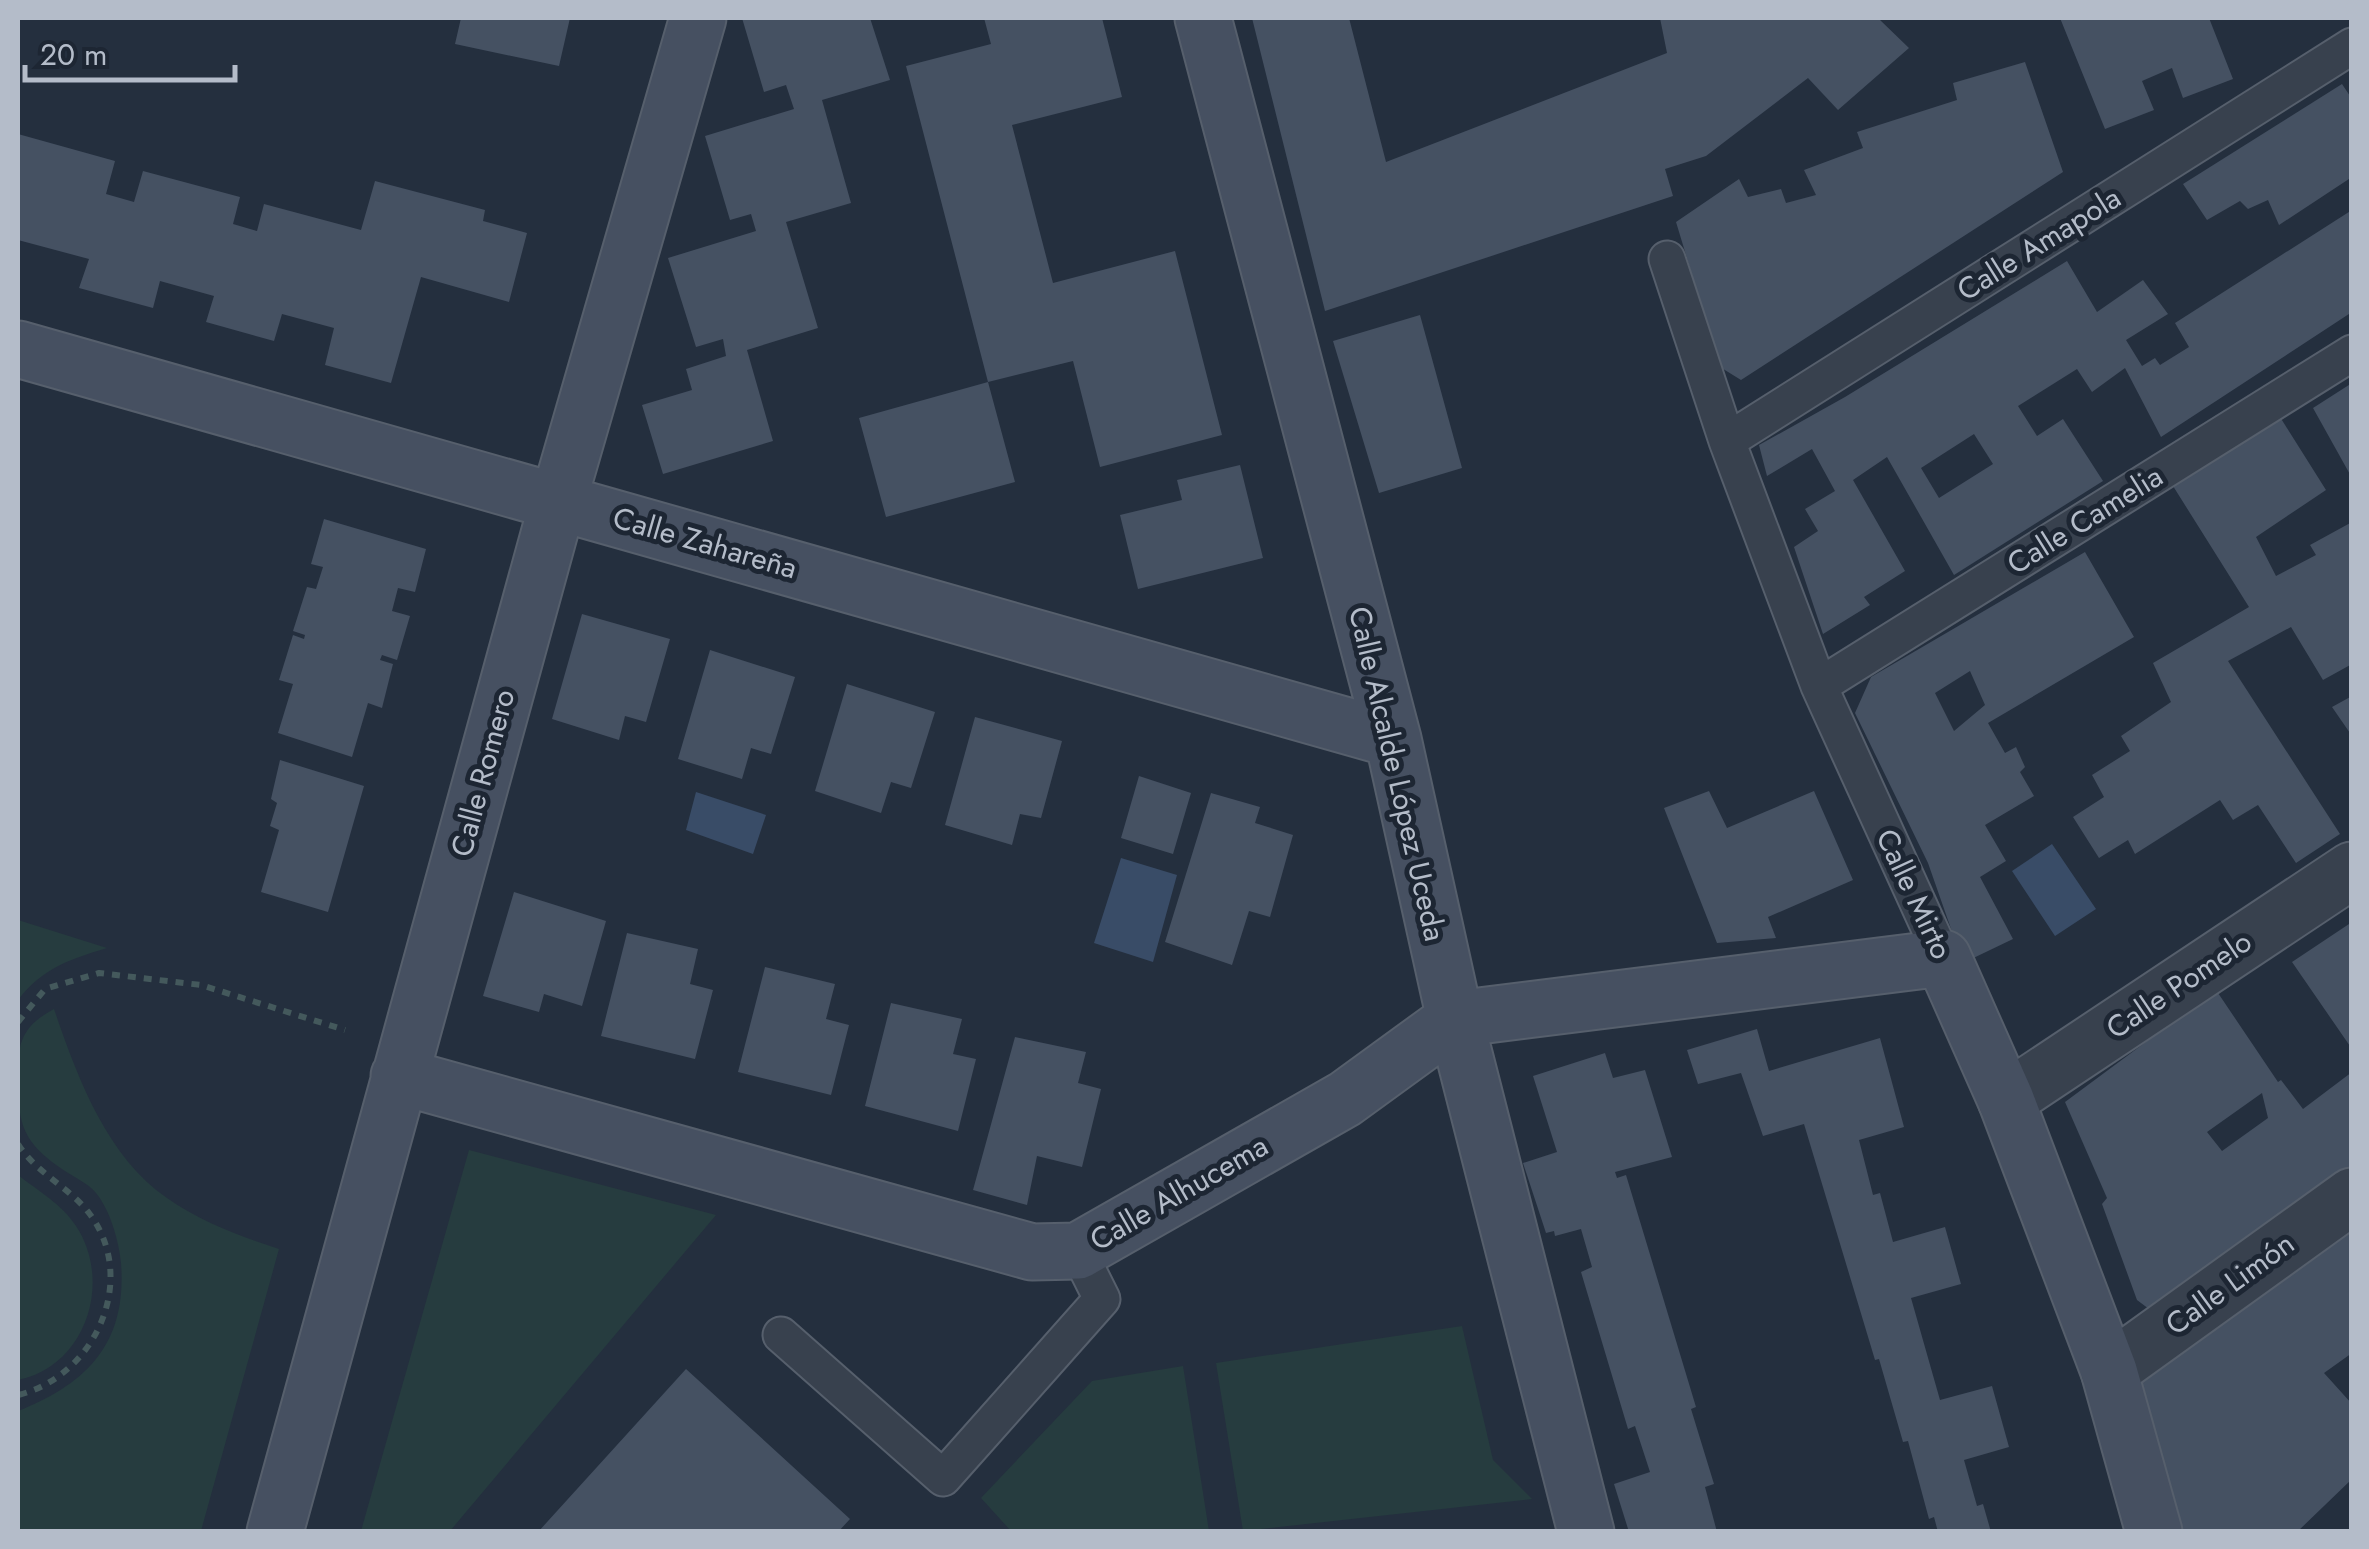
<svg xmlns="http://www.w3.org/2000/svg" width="2369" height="1549" font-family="Jost,sans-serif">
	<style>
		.green { fill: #263c3f }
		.water { fill: #394c67 }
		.building { fill: #455162; fill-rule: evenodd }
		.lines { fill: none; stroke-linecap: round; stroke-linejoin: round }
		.lane-casing { stroke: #565f6c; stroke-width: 39 }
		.street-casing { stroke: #565f6c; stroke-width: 59 }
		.secondary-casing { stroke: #565f6c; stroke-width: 59 }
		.path { stroke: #44595c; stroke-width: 6; stroke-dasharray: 8 8; stroke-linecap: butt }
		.lane { stroke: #38414e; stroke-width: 35 }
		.street { stroke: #38414e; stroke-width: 55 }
		.secondary { stroke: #465061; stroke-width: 55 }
		.labels { text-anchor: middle; stroke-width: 10; stroke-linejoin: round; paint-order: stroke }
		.street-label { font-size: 30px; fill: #b4bcc9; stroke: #1d2633 }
	</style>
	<rect width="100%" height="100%" fill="#242f3e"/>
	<path class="green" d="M 18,920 L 107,948 C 68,960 43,968 18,1000 Z
		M 54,1009 C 77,1076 106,1156 167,1198 C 201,1222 240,1236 279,1249 L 201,1531 L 18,1531 L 18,1411 C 88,1383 127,1343 121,1263 C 119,1241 110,1210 96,1193 C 89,1184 74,1177 65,1171 C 18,1140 18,1120 18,1068 C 18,1037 28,1023 54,1009 Z
		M 469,1150 L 716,1215 L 450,1531 L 361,1531 Z
		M 18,1175 C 37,1190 63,1205 76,1226 C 113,1282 86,1366 18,1380 Z
		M 1462,1326 L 1493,1460 L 1532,1499 L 1243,1531 L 1216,1363 Z
		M 1183,1366 L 1209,1531 L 1011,1531 L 981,1498 L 1092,1381 Z"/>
	<path class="water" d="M 696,792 L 766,815 L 753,854 L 686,830 Z
		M 2052,844 L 2096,909 L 2055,936 L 2012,871 Z
		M 1121,858 L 1177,875 L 1153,962 L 1094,943 Z"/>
	<path class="building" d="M 461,18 L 570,18 L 559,66 L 455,44 Z
		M 742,18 L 870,18 L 890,80 L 822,100 L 851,203 L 786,222 L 818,328 L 747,350 L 773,441 L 663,474 L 642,405 L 692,390 L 686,369 L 726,356 L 723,339 L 696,347 L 668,258 L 756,231 L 751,214 L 730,220 L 705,136 L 794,109 L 786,85 L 764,92 Z
		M 984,18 L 1102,18 L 1122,97 L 1012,125 L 1053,283 L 1175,251 L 1222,435 L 1100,467 L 1073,361 L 988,382 L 906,66 L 991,44 Z
		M 1252,18 L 1349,18 L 1386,162 L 1667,53 L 1660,18 L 1881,18 L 1880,20 L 1909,48 L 1838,110 L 1808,78 L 1706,156 L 1665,169 L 1673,196 L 1325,311 Z
		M 2060,18 L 2209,18 L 2233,79 L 2183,98 L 2172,68 L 2142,81 L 2154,110 L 2105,129 Z
		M 2025,62 L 2063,172 L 1741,380 L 1720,367 L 1676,222 L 1739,179 L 1748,197 L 1781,189 L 1786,203 L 1816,195 L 1804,170 L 1863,148 L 1857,132 L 1957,100 L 1953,83 Z
		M 2342,84 L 2352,99 L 2352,177 L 2279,225 L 2268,200 L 2248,209 L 2240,201 L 2207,220 L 2183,184 Z
		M 18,134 L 115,161 L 106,194 L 134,202 L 143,171 L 240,197 L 233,224 L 257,231 L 264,204 L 361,230 L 375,181 L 485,210 L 483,221 L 527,233 L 509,302 L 421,277 L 391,383 L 325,365 L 334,328 L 282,314 L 274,341 L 206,322 L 214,296 L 160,281 L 153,308 L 79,288 L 89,259 L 18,240 Z
		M 2352,210 L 2352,312 L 2161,437 L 2125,368 L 2092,392 L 2077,369 L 2018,406 L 2037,436 L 2063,419 L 2103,481 L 1954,575 L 1887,457 L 1853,480 L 1905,571 L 1864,597 L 1870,605 L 1823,634 L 1794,547 L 1818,531 L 1805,509 L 1835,491 L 1812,449 L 1767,476 L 1759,445 L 1845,397 L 2067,261 L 2097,312 L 2143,280 L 2168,314 L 2126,340 L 2142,366 L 2155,358 L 2160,365 L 2189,347 L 2175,323 ZM 1974,434 L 1993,464 L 1939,498 L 1921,468 Z
		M 1420,315 L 1462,468 L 1379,493 L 1333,341 Z
		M 988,382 L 1015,482 L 886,517 L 859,418 Z
		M 2352,383 L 2352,478 L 2313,408 Z
		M 2280,417 L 2326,490 L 2256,537 L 2276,576 L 2316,555 L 2310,545 L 2352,522 L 2352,664 L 2323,680 L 2291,627 L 2228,661 L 2340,834 L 2296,863 L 2258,805 L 2233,820 L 2220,800 L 2135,854 L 2128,840 L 2099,858 L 2073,817 L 2104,797 L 2092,775 L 2130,751 L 2121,736 L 2171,702 L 2153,663 L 2249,607 L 2173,486 Z
		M 1240,465 L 1263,558 L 1138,589 L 1120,515 L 1182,500 L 1177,480 Z
		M 324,519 L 426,549 L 415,592 L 398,588 L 392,611 L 410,616 L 397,660 L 382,655 L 380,660 L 393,664 L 382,708 L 368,703 L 352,757 L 278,733 L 293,684 L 279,680 L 293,635 L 304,639 L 305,635 L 293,631 L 307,587 L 316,589 L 323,567 L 311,564 Z
		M 2085,552 L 2134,637 L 1988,723 L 2005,753 L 2016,747 L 2025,767 L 2020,772 L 2034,796 L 1985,825 L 2006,861 L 1980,877 L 2013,939 L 1963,963 L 1928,863 L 1855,713 L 1871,677 ZM 1970,671 L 1985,705 L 1954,731 L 1935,693 Z
		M 582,614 L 670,639 L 646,722 L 625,716 L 619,740 L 552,719 Z
		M 710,650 L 795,677 L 771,754 L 751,748 L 742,779 L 678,759 Z
		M 847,684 L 935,712 L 911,788 L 891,782 L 881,813 L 815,791 Z
		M 2352,696 L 2352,736 L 2332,707 Z
		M 975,717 L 1062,741 L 1041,818 L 1020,814 L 1012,845 L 945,825 Z
		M 280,760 L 364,786 L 328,912 L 261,892 L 279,830 L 270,826 L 277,803 L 271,799 Z
		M 1139,776 L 1191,793 L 1173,854 L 1121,838 Z
		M 1709,791 L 1727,828 L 1814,791 L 1853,880 L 1768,917 L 1776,938 L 1717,943 L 1664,808 Z
		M 1211,793 L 1260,807 L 1255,823 L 1293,835 L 1270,917 L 1249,911 L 1232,965 L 1165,942 Z
		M 514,892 L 606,921 L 582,1006 L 544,994 L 539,1012 L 483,996 Z
		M 2352,922 L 2352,1049 L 2292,962 Z
		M 627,933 L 698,949 L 690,984 L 713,990 L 695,1059 L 601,1036 Z
		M 765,967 L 835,984 L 826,1019 L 849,1025 L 831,1095 L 738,1072 Z
		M 2216,990 L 2278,1082 L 2281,1080 L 2303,1109 L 2352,1072 L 2352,1171 L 2149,1309 L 2137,1300 L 2102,1204 L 2107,1198 L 2065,1102 ZM 2262,1093 L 2268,1118 L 2222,1151 L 2207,1132 Z
		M 891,1003 L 962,1019 L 953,1054 L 976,1059 L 958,1131 L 865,1106 Z
		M 1757,1029 L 1769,1071 L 1880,1038 L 1904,1127 L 1859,1140 L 1873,1195 L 1880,1193 L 1893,1242 L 1945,1227 L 1961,1284 L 1911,1298 L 1940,1400 L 1992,1386 L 2009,1447 L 1964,1460 L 1977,1506 L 1983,1504 L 1991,1532 L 1938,1532 L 1934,1517 L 1929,1519 L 1908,1441 L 1903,1442 L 1879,1359 L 1875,1360 L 1804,1124 L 1763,1136 L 1741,1073 L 1698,1084 L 1687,1050 Z
		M 1015,1037 L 1086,1052 L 1078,1083 L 1101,1089 L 1082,1167 L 1037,1156 L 1027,1205 L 973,1190 Z
		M 1605,1053 L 1613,1078 L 1645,1070 L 1672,1157 L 1615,1172 L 1617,1178 L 1626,1175 L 1696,1407 L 1691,1409 L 1714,1484 L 1705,1487 L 1717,1532 L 1629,1532 L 1614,1484 L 1650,1472 L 1635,1426 L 1628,1429 L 1581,1272 L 1592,1267 L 1581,1229 L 1555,1236 L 1554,1231 L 1546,1233 L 1523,1163 L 1557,1152 L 1533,1076 Z
		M 2352,1212 L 2352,1353 L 2324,1373 L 2352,1404 L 2352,1479 L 2297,1532 L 2179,1532 L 2135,1375 Z
		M 686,1369 L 850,1519 L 838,1532 L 538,1532 Z"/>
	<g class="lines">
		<g class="lane-casing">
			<path id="lane" d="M 1667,259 L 1727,441 L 1819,686 L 1943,958
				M 1727,441 L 2352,46
				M 1819,686 L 2352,353
				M 781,1335 L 943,1478 L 1102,1299 L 1078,1251"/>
		</g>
		<g class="street-casing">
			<path id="street" d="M 2006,1100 L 2352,870
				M 2109,1371 L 2352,1196"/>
		</g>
		<g class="secondary-casing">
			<path id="secondary" d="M 1203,18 L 1393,739 L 1455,1019 L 1586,1532
				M 18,349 L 1393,739
				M 399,1076 L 1032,1252 L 1078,1251 L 1345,1099 L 1455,1019 L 1943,958 L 2006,1100 L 2109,1371 L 2154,1532
				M 275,1532 L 558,502 L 698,18"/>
		</g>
		<path class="path" d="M 18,1022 L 45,989 L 99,973 L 201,985 L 345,1030
			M 18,1144 C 36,1173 69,1187 89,1213 C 140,1280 94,1377 18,1395"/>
		<use href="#lane" class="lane"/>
		<use href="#street" class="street"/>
		<use href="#secondary" class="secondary"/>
	</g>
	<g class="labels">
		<g class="street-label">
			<text transform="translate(2039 244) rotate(-32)" y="10">Calle Amapola</text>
			<text transform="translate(2085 520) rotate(-32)" y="10">Calle Camelia</text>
			<text transform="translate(705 543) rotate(16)" y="10">Calle Zahareña</text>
			<text transform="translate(483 773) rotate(-75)" y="10">Calle Romero</text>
			<text transform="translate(1397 774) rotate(77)" y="10">Calle Alcalde López Uceda</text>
			<text transform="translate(1914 894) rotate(65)" y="10">Calle Mirto</text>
			<text transform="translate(2179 985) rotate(-34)" y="10">Calle Pomelo</text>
			<text transform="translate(1179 1193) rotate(-30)" y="10">Calle Alhucema</text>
			<text transform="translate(2230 1284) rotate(-36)" y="10">Calle Limón</text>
		</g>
	</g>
	<rect width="2369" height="1549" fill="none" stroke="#b4bcc9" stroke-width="40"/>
	<path d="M25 65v15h210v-15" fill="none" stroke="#b4bcc9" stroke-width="5"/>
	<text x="40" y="65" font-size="30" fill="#b4bcc9" stroke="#1d2633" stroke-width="8" paint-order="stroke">20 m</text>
</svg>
